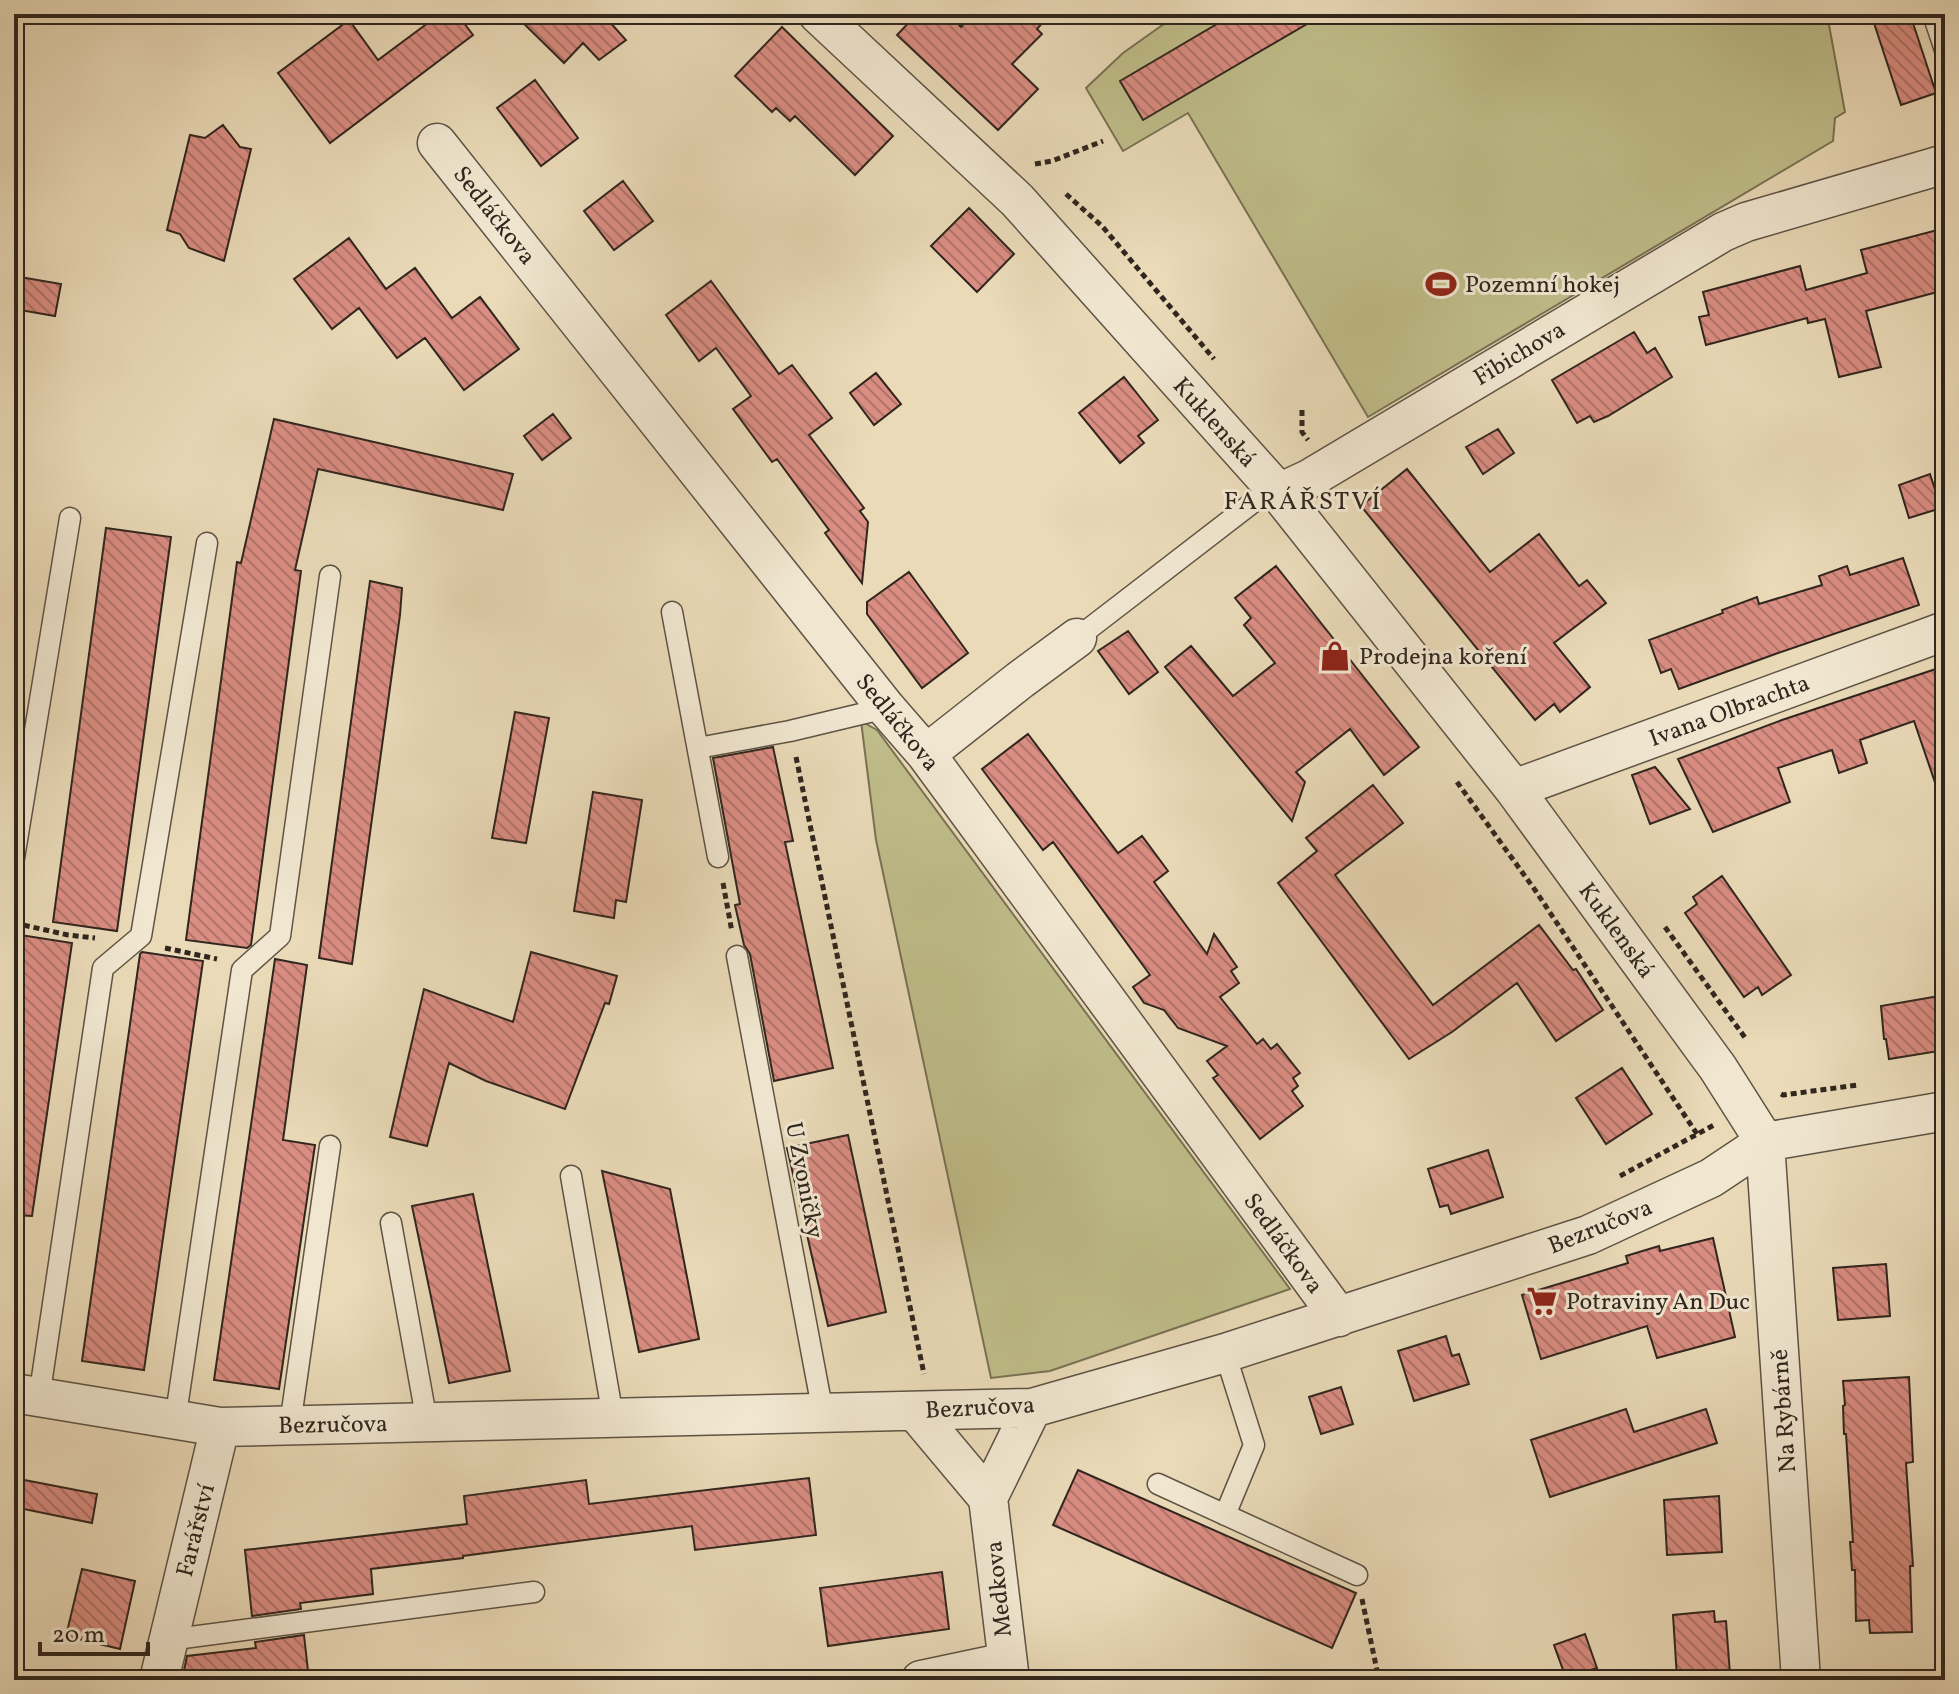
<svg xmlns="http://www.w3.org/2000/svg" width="1959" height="1694" font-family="Vollkorn,serif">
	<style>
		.green { fill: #bfbd8a; stroke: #787254; stroke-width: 2 }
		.building { fill: url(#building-back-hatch); stroke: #30261e; stroke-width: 2 }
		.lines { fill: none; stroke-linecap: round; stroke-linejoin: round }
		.lane-casing { stroke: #5e5344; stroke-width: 23 }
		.street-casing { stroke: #5e5344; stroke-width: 41 }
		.path { stroke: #30261e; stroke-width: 5; stroke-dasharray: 6 4; stroke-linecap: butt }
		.lane { stroke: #f1e7d1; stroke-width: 20 }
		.street { stroke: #f1e7d1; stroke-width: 38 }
		.labels { text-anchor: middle; stroke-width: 6; stroke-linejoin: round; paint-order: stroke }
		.street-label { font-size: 24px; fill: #30261e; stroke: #f1e7d1 }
		.poi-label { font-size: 24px; fill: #30261e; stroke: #f1e7d1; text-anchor: start }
		.neighbourhood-label { font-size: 26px; letter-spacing: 2px; fill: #30261e; stroke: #f1e7d1 }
	</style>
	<defs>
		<pattern id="building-back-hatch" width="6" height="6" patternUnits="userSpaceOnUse" patternTransform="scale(2)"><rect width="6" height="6" fill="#da8d82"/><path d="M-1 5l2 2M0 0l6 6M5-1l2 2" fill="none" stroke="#b1736a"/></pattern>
	</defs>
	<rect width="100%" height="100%" fill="#eadab8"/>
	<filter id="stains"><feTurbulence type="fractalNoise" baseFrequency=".0025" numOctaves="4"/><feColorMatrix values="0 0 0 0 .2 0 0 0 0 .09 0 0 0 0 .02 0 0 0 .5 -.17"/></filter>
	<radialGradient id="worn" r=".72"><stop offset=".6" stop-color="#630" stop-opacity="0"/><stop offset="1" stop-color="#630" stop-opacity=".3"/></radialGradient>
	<path class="green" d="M 1178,14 L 1827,14 L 1845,112 L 1835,118 L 1833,141 L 1368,417 L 1188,113 L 1123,151 L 1086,88 L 1123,53 Z
		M 861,721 L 877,730 L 1290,1289 L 1050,1371 L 991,1378 L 876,840 Z"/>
	<path class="building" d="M 440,14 L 457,14 L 473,35 L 330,143 L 278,73 L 349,20 L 378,60 Z
		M 514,14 L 612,14 L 607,19 L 626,40 L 599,60 L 583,43 L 564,63 Z
		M 917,14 L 948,14 L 961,27 L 973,14 L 1050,14 L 1037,29 L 1042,34 L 1012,64 L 1038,89 L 998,130 L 897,35 Z
		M 1234,14 L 1324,14 L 1143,120 L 1120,81 Z
		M 1871,14 L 1910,14 L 1936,93 L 1901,105 Z
		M 782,27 L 893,136 L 855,175 L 795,116 L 790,121 L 776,108 L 772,112 L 735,76 Z
		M 535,80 L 578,138 L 541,166 L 497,108 Z
		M 223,125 L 240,147 L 251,149 L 224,261 L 189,248 L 180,234 L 167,230 L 190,135 L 205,138 Z
		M 623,181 L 653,221 L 614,250 L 584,211 Z
		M 969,208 L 1014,254 L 977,292 L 931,246 Z
		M 1945,228 L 1945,290 L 1866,311 L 1881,367 L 1839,377 L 1825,319 L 1808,323 L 1807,318 L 1706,345 L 1699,317 L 1709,315 L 1703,292 L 1800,266 L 1806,290 L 1867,273 L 1861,250 Z
		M 349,238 L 386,289 L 415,268 L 452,318 L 480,297 L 519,349 L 464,390 L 425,338 L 397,358 L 359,308 L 332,329 L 294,279 Z
		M 14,276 L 61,284 L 55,316 L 14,309 Z
		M 711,281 L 779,374 L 792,365 L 832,418 L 809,435 L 864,508 L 860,511 L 868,522 L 862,583 L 825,533 L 829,530 L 777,459 L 772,462 L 733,409 L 751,396 L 716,348 L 699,361 L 666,315 Z
		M 1634,332 L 1647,353 L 1655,348 L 1672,377 L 1608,416 L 1594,422 L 1590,416 L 1577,423 L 1552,380 Z
		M 876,373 L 901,404 L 874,425 L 850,393 Z
		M 1124,377 L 1158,420 L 1138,436 L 1144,443 L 1120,463 L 1079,413 Z
		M 553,414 L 571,438 L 542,460 L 524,436 Z
		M 274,419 L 513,474 L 503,510 L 318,469 L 295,570 L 301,571 L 251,945 L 247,948 L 186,940 L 237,562 L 241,563 Z
		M 1498,429 L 1514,453 L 1483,474 L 1466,447 Z
		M 1407,469 L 1490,572 L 1539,534 L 1579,586 L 1587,580 L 1606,603 L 1554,643 L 1590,687 L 1560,712 L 1554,704 L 1535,720 L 1361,506 Z
		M 1930,474 L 1941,508 L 1909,518 L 1899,485 Z
		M 106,528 L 171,537 L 117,931 L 53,922 Z
		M 1903,558 L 1919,605 L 1778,653 L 1679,689 L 1671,669 L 1661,673 L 1649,640 L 1723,613 L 1722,610 L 1757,597 L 1759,604 L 1822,585 L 1819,576 L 1847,566 L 1850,575 Z
		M 1276,566 L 1419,747 L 1384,775 L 1350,729 L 1296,772 L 1305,782 L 1292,821 L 1165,667 L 1191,646 L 1233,696 L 1275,663 L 1244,625 L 1251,618 L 1235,598 Z
		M 909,572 L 968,653 L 922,688 L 867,614 L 867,602 Z
		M 370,581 L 402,588 L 400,615 L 352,964 L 319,958 Z
		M 1128,631 L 1158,672 L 1129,694 L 1098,651 Z
		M 1945,666 L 1945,796 L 1940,797 L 1914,721 L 1860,740 L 1867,763 L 1839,773 L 1832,750 L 1778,768 L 1790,802 L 1713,832 L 1678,759 L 1782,720 Z
		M 515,712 L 549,718 L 526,843 L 492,838 Z
		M 1028,734 L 1118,853 L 1142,836 L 1168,871 L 1154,882 L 1207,954 L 1214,934 L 1237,967 L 1231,971 L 1239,983 L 1220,997 L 1257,1044 L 1263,1039 L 1271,1049 L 1277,1044 L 1300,1073 L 1293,1078 L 1298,1086 L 1292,1091 L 1303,1106 L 1260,1139 L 1213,1078 L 1218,1075 L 1207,1061 L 1227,1046 L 1178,1028 L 1164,1010 L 1144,1003 L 1133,987 L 1150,975 L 1053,842 L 1043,850 L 982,769 Z
		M 773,747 L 793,841 L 785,842 L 833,1068 L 774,1081 L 750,954 L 744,945 L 735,905 L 740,904 L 713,758 Z
		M 1655,767 L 1690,809 L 1650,824 L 1632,775 Z
		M 1373,785 L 1403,823 L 1335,875 L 1433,1005 L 1539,925 L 1573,970 L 1576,969 L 1603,1010 L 1556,1041 L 1517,983 L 1452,1032 L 1409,1059 L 1278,883 L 1317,851 L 1306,838 Z
		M 593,792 L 642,800 L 626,902 L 616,900 L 614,918 L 574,911 Z
		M 1722,876 L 1791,975 L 1762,995 L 1758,987 L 1744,997 L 1685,913 L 1697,904 L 1693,897 Z
		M 14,934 L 72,943 L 32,1216 L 14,1215 Z
		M 142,952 L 203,961 L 144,1370 L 82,1361 L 140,954 Z
		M 531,952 L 617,976 L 609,1004 L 605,1003 L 565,1109 L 486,1081 L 449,1063 L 427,1146 L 390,1137 L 424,989 L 513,1022 Z
		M 275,959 L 307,965 L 283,1140 L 315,1145 L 279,1389 L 214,1380 Z
		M 1945,995 L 1945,1050 L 1889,1059 L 1886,1039 L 1884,1039 L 1881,1006 Z
		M 1622,1068 L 1652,1114 L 1606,1144 L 1576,1098 Z
		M 848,1135 L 886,1312 L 828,1326 L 787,1148 Z
		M 1488,1150 L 1503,1197 L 1451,1214 L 1448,1205 L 1440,1207 L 1428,1169 Z
		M 602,1171 L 670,1189 L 699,1339 L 639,1352 Z
		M 473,1194 L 510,1371 L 449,1383 L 412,1206 Z
		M 1713,1238 L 1735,1337 L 1657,1358 L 1647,1326 L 1541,1359 L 1522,1295 L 1628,1263 L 1626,1256 L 1659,1246 L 1660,1251 Z
		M 1886,1264 L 1890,1316 L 1838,1320 L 1833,1268 Z
		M 1446,1336 L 1452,1356 L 1459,1354 L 1469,1384 L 1414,1401 L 1398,1351 Z
		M 1909,1377 L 1913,1462 L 1906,1463 L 1913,1566 L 1910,1566 L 1912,1632 L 1870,1633 L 1869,1620 L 1856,1621 L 1855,1570 L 1852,1570 L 1850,1542 L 1853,1542 L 1846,1434 L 1844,1434 L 1843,1406 L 1845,1405 L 1843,1381 Z
		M 1341,1387 L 1353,1424 L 1321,1434 L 1309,1397 Z
		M 1626,1409 L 1634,1432 L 1706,1409 L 1717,1443 L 1550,1497 L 1531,1440 Z
		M 1078,1470 L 1356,1593 L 1332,1648 L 1053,1525 Z
		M 14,1478 L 97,1494 L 92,1523 L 14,1507 Z
		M 809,1478 L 816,1535 L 695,1550 L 692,1526 L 463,1556 L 463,1558 L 371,1569 L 373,1594 L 300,1603 L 301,1609 L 252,1616 L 245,1550 L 467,1524 L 464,1496 L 586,1480 L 589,1504 Z
		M 1719,1496 L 1722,1552 L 1667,1555 L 1664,1500 Z
		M 82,1569 L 135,1581 L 120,1649 L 66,1636 Z
		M 942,1572 L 949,1629 L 828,1646 L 820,1588 Z
		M 1714,1611 L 1715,1622 L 1726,1621 L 1730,1674 L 1677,1678 L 1673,1615 Z
		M 1585,1634 L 1597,1668 L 1566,1678 L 1554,1645 Z
		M 304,1635 L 309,1680 L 182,1680 L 187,1656 L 256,1648 L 255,1642 Z"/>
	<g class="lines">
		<g class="lane-casing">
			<path id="lane" d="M 1933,14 L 1945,50
				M 672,612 L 718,857
				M 1077,638 L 1273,487
				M 698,748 L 790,731 L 886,708
				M 14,858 L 70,518
				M 737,956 L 823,1413
				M 571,1176 L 613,1417
				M 391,1223 L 427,1422
				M 39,1398 L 103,968 L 141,936 L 207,543
				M 175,1421 L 242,970 L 280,936 L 330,576
				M 290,1425 L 330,1146
				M 1158,1484 L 1357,1575
				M 1225,1515 L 1254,1445 L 1225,1353
				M 168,1640 L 534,1592"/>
		</g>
		<g class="street-casing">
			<path id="street" d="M 818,14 L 1017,200 L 1279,493 L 1514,789 L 1718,1068 L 1765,1142 L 1801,1680
				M 437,143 L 886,708 L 926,754 L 1339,1317
				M 1279,493 L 1309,479 L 1723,232 L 1746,222 L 1945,164
				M 926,754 L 1020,680 L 1077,638
				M 1514,789 L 1945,631
				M 14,1393 L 220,1427 L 1032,1408 L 1225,1353 L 1588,1235 L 1711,1178 L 1765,1142 L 1945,1111
				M 915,1411 L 988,1498
				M 159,1680 L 220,1427
				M 921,1680 L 1006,1662
				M 1010,1680 L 988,1498 L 1032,1408"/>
		</g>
		<path class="path" d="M 1035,164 L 1052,161 L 1103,141
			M 1066,194 L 1102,226 L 1214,359
			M 1302,410 L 1302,432 L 1308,440
			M 796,757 L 924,1374
			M 1457,782 L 1535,890 L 1697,1134
			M 723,883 L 732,932
			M 14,923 L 68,935 L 95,938
			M 1665,927 L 1746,1039
			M 165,948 L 217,959
			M 1781,1094 L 1783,1095 L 1858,1085
			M 1620,1176 L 1714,1125
			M 1362,1599 L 1379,1680"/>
		<use href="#lane" class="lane"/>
		<use href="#street" class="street"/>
	</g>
	<defs>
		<g id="stadium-bare" transform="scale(2.4)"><path d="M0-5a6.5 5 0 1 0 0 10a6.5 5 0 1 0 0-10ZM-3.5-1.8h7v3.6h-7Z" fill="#8f2418" stroke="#f1e7d1" stroke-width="2.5" paint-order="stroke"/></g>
		<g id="shop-bare" transform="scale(2.4)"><path d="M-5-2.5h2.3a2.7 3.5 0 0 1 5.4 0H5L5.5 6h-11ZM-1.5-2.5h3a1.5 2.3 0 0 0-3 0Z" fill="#8f2418" stroke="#f1e7d1" stroke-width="2.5" paint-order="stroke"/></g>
		<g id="supermarket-bare" transform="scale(2.4)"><path d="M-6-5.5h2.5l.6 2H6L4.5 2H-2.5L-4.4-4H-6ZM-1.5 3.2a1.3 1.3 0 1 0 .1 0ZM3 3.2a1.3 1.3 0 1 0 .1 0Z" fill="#8f2418" stroke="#f1e7d1" stroke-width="2.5" paint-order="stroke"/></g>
	</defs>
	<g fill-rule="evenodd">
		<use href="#stadium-bare" x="1441" y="284"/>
		<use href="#shop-bare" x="1335" y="656"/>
		<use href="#supermarket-bare" x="1542" y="1301"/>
	</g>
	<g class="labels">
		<g class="street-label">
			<text transform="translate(495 215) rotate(52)" y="8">Sedláčkova</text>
			<text transform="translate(1519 353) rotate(-31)" y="8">Fibichova</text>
			<text transform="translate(1215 422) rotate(48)" y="8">Kuklenská</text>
			<text transform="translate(1729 710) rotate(-20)" y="8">Ivana Olbrachta</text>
			<text transform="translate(898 722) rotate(51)" y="8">Sedláčkova</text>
			<text transform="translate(1617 930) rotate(54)" y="8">Kuklenská</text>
			<text transform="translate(805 1180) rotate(79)" y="8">U Zvoničky</text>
			<text transform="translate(1600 1226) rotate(-22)" y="8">Bezručova</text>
			<text transform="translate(1284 1243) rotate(54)" y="8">Sedláčkova</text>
			<text transform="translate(980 1407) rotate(-3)" y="8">Bezručova</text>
			<text transform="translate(1783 1411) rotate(-94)" y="8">Na Rybárně</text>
			<text transform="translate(333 1424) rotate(-1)" y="8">Bezručova</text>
			<text transform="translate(195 1530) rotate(-76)" y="8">Farářství</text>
			<text transform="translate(998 1589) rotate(-96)" y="8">Medkova</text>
		</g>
		<g class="poi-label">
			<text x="1465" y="292">Pozemní hokej</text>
			<text x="1359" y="664">Prodejna koření</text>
			<text x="1566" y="1309">Potraviny An Duc</text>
		</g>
		<g class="neighbourhood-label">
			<text x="1303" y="509">FARÁŘSTVÍ</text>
		</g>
	</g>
	<rect width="1959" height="1694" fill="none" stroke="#eadab8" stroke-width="48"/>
	<rect x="16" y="16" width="1927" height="1662" fill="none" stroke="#30261e" stroke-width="4"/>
	<rect x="24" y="24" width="1911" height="1646" fill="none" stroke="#30261e" stroke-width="2"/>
	<path d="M40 1642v12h108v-12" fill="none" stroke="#30261e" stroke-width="4"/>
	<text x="52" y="1642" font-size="24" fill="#30261e" stroke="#f1e7d1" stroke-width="6" paint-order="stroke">20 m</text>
	<rect width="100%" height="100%" filter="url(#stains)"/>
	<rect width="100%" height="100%" fill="url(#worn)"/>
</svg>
